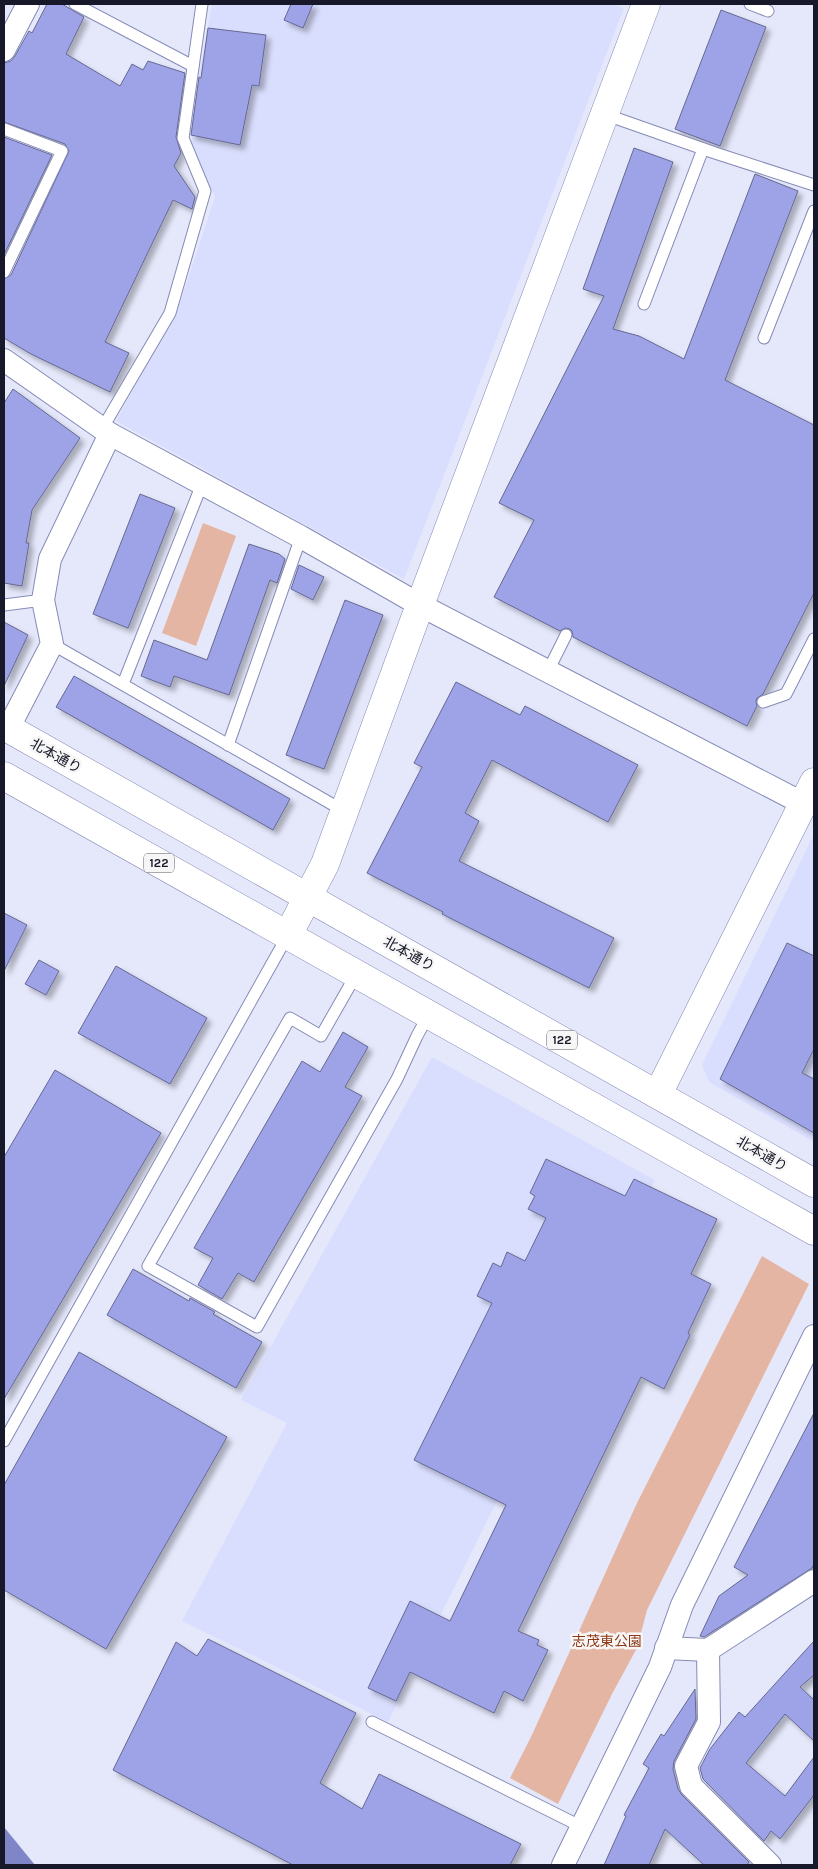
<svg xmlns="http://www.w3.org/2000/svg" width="818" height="1869" font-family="Karla,'Noto Sans JP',sans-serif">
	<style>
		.built { fill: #dadefe }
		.green { fill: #e5b5a4 }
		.water { fill: #8085c8 }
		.building { fill: #9ea3e8; stroke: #646891; filter: url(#shadow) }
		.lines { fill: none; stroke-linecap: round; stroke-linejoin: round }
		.lane-casing { stroke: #868bb6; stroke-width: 13 }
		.street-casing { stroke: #868bb6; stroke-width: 24 }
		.secondary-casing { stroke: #868bb6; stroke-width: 29 }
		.highway-casing { stroke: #868bb6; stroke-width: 29 }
		.lane { stroke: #fff; stroke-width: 11 }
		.street { stroke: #fff; stroke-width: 22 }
		.secondary { stroke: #fff; stroke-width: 28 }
		.highway { stroke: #fff; stroke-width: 28 }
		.labels { text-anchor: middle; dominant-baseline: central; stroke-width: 5; stroke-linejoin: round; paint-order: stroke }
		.shield { fill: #f6f6f6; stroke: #5a5b66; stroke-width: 1 }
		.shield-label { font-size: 12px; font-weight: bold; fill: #171829 }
		.street-label { font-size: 14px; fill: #171829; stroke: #f6f6f6 }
		.park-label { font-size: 14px; fill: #8f3613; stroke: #f6f6f6 }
	</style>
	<defs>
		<filter id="shadow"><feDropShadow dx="4.5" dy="4.5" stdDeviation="2.5" flood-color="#0004"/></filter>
	</defs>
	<rect width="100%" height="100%" fill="#e5e8fb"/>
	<g class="built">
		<polygon points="212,4 613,4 624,8 404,579 116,421 181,300 215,197 192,148 192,114"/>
		<polygon points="814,834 814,1142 709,1082 702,1065"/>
		<polygon points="432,1057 655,1180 388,1722 182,1621 287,1423 241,1400"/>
	</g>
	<g class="green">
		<polygon points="203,523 236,536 196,646 162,633"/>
		<polygon points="762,1256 809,1284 647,1610 637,1648 612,1694 558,1804 510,1778 531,1737 637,1503"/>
	</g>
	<polygon class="water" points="4,1827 35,1865 4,1865"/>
	<g class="building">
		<polygon points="47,4 62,4 84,17 66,54 120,86 132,64 143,70 148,61 185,73 176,137 181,153 174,166 195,197 192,209 173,200 105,342 129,353 110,392 31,354 4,338 4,279 11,275 69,151 65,144 4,122 4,63 11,61 15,56 29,31 32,33"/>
		<polygon points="291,4 313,4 303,28 284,20"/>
		<polygon points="721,10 766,27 720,146 675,129"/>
		<polygon points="208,28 266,35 259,86 252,85 240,145 191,135 199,77 201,78"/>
		<polygon points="4,137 52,155 4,255"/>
		<polygon points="634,148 673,162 613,329 639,336 684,359 755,174 798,191 725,380 814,425 814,593 763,694 757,698 756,701 757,706 747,726 573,637 572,631 570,629 565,628 560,631 494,597 534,520 499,503 604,296 583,289"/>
		<polygon points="13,389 80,438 32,510 26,543 29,543 22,586 4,583 4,403"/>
		<polygon points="140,494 175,508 128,628 93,614"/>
		<polygon points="249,544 279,554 285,559 277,583 270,580 229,695 174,676 170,687 141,676 154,640 207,660"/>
		<polygon points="299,565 324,577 313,600 291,589"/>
		<polygon points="345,600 383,615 324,769 286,755"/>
		<polygon points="4,622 28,635 4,686"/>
		<polygon points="74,676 290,799 273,830 56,707"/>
		<polygon points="456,682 520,715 525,706 638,765 608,822 492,760 465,813 479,821 459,861 614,938 589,988 442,914 443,912 367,873 422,767 414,763"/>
		<polygon points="4,913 27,925 4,971"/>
		<polygon points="787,943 814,956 814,1049 802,1073 814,1079 814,1133 720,1079"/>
		<polygon points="39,960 59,971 46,995 25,984"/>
		<polygon points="116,966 207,1018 170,1084 78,1033"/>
		<polygon points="343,1032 368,1047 345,1087 362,1096 254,1282 238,1273 222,1299 198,1285 213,1258 194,1248 302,1061 320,1072"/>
		<polygon points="55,1070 161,1133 4,1399 4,1157"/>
		<polygon points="546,1159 625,1196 634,1179 717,1219 691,1274 711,1284 688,1333 690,1335 664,1389 641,1377 518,1631 539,1640 537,1645 548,1650 523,1701 504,1691 494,1713 410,1672 396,1701 368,1688 410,1601 450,1621 506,1505 414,1460 492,1303 477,1296 493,1263 501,1267 507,1252 525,1261 546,1218 528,1209 535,1196 530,1193"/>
		<polygon points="133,1269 189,1301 190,1298 215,1312 213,1314 262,1342 236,1388 107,1315"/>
		<polygon points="79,1352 227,1437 106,1649 4,1590 4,1485"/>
		<polygon points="814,1413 814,1564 812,1568 704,1637 700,1636 719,1596 748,1575 734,1567"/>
		<polygon points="208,1639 356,1713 320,1783 362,1809 379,1774 521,1844 510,1865 293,1865 113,1770 176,1642 197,1656"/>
		<polygon points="814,1641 814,1675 800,1687 814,1700 814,1741 785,1714 746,1763 785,1796 814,1757 814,1795 780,1839 771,1831 764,1841 703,1779 700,1768 710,1749 739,1712 745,1717"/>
		<polygon points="695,1689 696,1719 674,1761 673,1769 678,1789 682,1795 749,1862 747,1865 704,1865 665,1829 649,1865 604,1865 626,1816 624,1815 649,1768 643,1764 661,1734 664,1736"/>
	</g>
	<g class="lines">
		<g class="lane-casing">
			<g id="lane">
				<polyline points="75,4 193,66"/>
				<polyline points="750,4 768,11"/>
				<polyline points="604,114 715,153 814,185"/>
				<polyline points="4,129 62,151 4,272"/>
				<polyline points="644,304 703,149"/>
				<polyline points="764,338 814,211"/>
				<polyline points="102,429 170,313 205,191 183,138 202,4"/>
				<polyline points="4,605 43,600"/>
				<polyline points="52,644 344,811"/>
				<polyline points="548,671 566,635"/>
				<polyline points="123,684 202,484"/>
				<polyline points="763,702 786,694 814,639"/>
				<polyline points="228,745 301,537"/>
				<polyline points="357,973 321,1036 290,1018 148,1266 257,1327 397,1079 417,1036 429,1014"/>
				<polyline points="4,1441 288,935"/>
				<polyline points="372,1722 582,1827"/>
			</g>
		</g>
		<g class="street-casing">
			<g id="street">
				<polyline points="4,50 28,4"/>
				<polyline points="4,360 110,434 301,537 420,605 804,804"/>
				<polyline points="8,729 52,644 43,600 50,559 110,434"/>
				<polyline points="666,1648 708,1650 814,1581"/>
				<polyline points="708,1650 709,1722 686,1766 691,1786 770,1865"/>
				<polyline points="563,1865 660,1667 682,1605 814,1336"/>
			</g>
		</g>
		<g class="secondary-casing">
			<g id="secondary">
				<polyline points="288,935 325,864 420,605 646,4"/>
				<polyline points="658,1094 814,782"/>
			</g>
		</g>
		<g class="highway-casing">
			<g id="highway">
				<polyline points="4,726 814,1183"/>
				<polyline points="4,776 814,1231"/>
			</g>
		</g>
		<use href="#lane" class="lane"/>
		<use href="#street" class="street"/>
		<use href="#secondary" class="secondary"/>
		<use href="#highway" class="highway"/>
	</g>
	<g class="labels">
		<g class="shield">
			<rect x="144" y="853.5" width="30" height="19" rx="4"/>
			<rect x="547" y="1030.5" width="30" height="19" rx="4"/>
		</g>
		<g class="shield-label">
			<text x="159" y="863">122</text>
			<text x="562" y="1040">122</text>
		</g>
		<g class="street-label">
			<text transform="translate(56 756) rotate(29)">北本通り</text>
			<text transform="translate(409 954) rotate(29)">北本通り</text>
			<text transform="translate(762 1154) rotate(30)">北本通り</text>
		</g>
		<g class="park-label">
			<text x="607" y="1641">志茂東公園</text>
		</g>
	</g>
	<rect width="818" height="1869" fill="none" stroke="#171829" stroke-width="10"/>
</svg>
